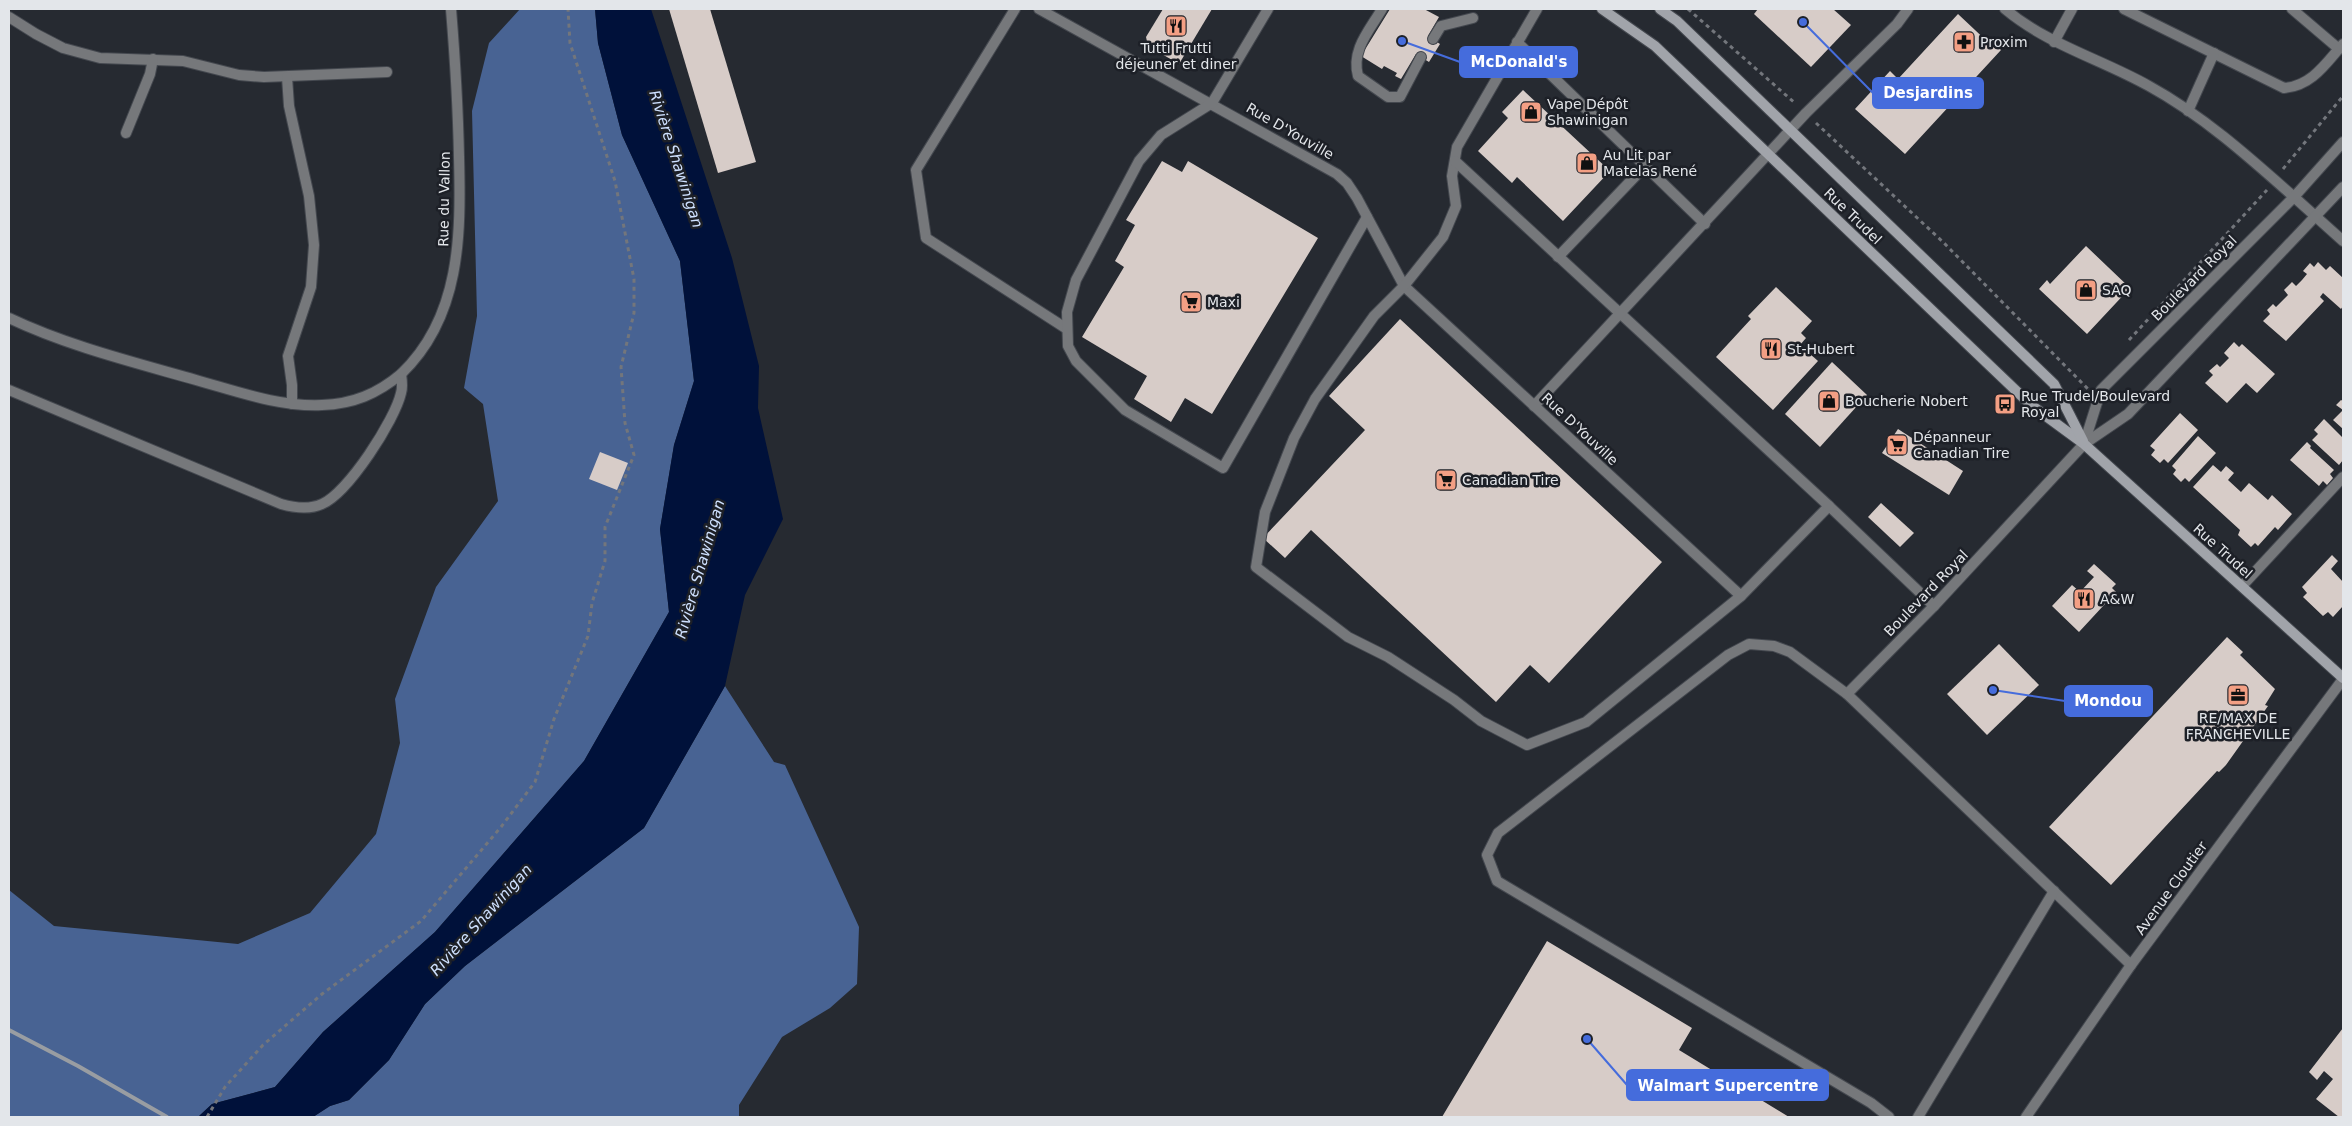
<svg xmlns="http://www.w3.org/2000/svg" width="2352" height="1126" font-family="'DejaVu Sans',sans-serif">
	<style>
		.forest { fill: #486393 }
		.water { fill: #00113a }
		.building { fill: #d7ccc8 }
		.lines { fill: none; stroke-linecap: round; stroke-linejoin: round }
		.service-casing { stroke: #44484f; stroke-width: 12 }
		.minor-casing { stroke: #44484f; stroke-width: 12 }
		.tertiary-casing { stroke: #44484f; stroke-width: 12 }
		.secondary-casing { stroke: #44484f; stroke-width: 12 }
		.path { stroke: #73767c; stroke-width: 3; stroke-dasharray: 4 4; stroke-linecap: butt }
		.service { stroke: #76787b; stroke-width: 10 }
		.minor { stroke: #76787b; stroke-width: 10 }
		.tertiary { stroke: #76787b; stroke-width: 10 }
		.secondary { stroke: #a1a4aa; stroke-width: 10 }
		.rail { stroke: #999da2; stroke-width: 4 }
		.labels { text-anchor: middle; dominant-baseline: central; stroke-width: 5; stroke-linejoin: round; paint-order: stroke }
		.poi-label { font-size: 14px; fill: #e3e6ea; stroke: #1d2027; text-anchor: start }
		.street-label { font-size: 14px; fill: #e3e6ea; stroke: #1d2027 }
		.water-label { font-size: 15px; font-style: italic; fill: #cfe1ff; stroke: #1d2027 }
		.leader { fill: none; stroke: #456cdc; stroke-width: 2 }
		.callout-dot { fill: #456cdc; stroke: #1d2027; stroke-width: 2 }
		.callout { fill: #456cdc; stroke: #456cdc; stroke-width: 2 }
		.callout-label { font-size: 15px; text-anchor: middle; font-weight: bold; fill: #fff }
	</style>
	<rect width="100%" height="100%" fill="#262a31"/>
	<g class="forest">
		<polygon points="520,9 595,9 598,43 622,135 680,261 694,381 674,445 660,529 669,612 584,761 435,932 323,1032 275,1087 212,1104 198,1117 9,1117 9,890 54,926 238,944 310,913 376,834 400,743 395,699 436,587 498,501 483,404 464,388 477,316 472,111 489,43"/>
		<polygon points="725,686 774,762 785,765 859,927 857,984 830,1008 782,1037 739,1105 739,1117 313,1117 330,1106 349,1100 389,1060 425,1004 465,966 644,828"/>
	</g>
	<polygon class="water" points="595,9 651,9 732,258 759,366 758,408 783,519 745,595 725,686 644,828 465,966 425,1004 389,1060 349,1100 330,1106 313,1117 198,1117 212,1104 275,1087 323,1032 435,932 584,761 669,612 660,529 674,445 694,381 680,261 622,135 598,43"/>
	<g class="building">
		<polygon points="669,9 710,9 756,162 718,173"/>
		<polygon points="1163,9 1212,9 1179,64 1148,46 1146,37"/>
		<polygon points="1390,9 1424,9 1439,17 1428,36 1440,44 1429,62 1416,54 1401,79 1395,76 1397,73 1384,66 1382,69 1361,56"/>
		<polygon points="1758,9 1833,9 1851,25 1811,67 1754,14"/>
		<polygon points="1958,14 1992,46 1994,43 2001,50 1905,154 1855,109 1890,71 1898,79"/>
		<polygon points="1523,90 1610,171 1563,221 1517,177 1512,183 1478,151 1508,118 1502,112"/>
		<polygon points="1162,161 1182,172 1188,161 1318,238 1212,414 1185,398 1171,422 1134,399 1147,376 1082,337 1124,267 1115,261 1135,225 1126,220"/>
		<polygon points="2086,246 2130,288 2087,334 2039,289 2047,280 2050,284"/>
		<polygon points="2318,262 2326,270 2330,266 2343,278 2343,306 2341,309 2323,293 2320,297 2324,301 2286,341 2263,321 2270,314 2267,310 2273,304 2276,307 2288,295 2284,290 2292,282 2296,286 2302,280 2307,274 2303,271 2310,263 2314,267"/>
		<polygon points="1776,287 1812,321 1801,333 1806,338 1800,345 1818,361 1773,410 1716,357 1751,319 1748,316"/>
		<polygon points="1400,319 1662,562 1549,683 1530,665 1496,702 1311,530 1285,558 1263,538 1365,430 1329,396"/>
		<polygon points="2234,342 2239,347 2242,344 2275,374 2257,393 2246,383 2227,403 2205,383 2213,375 2209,371 2217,364 2220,367 2229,358 2224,353"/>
		<polygon points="1832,362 1867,395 1820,447 1785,414"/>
		<polygon points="2341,400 2343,401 2343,429 2333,420 2343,410 2336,405"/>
		<polygon points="2180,413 2198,430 2168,463 2164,459 2160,463 2151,455 2155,450 2150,446"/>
		<polygon points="2324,419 2342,437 2343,435 2343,460 2339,465 2312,440 2318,434 2314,430"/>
		<polygon points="1898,429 1963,471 1949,495 1882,453"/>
		<polygon points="2198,436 2216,453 2189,482 2185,478 2181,482 2173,474 2176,470 2172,466"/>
		<polygon points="2307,442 2311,446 2310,448 2334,470 2330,474 2333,478 2327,485 2323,481 2319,486 2290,460"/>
		<polygon points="600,452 628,463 617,490 589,479"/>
		<polygon points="2213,465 2221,472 2226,466 2234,473 2228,480 2241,492 2249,483 2268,500 2272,495 2292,514 2278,530 2275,527 2258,546 2255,543 2251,547 2238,535 2240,530 2193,487"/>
		<polygon points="1881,503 1914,533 1900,547 1868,517"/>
		<polygon points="2332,555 2338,561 2331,569 2343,582 2343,606 2333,617 2328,612 2323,616 2303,597 2307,593 2302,587"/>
		<polygon points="2094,564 2116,584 2112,588 2116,592 2079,632 2052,606 2072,585 2080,592 2094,577 2087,571"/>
		<polygon points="2227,637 2243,652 2240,655 2275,689 2265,705 2268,706 2226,765 2219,772 2217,771 2111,885 2049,827"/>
		<polygon points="1999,644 2039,685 1987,735 1947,694"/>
		<polygon points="1547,941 1692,1028 1679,1050 1789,1117 1442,1117"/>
		<polygon points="2343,1028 2343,1117 2339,1117 2316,1099 2333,1079 2324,1071 2317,1080 2309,1072"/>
	</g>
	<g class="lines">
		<g class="service-casing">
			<g id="service">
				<polyline points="1015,9 916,170 926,238 1067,329"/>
				<polyline points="1039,9 1337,174 1347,183 1357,198 1404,286 1741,596 1829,506 1934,606"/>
				<polyline points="1268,9 1212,103 1161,135 1139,161 1076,280 1067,312 1068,346 1076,361 1125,410 1223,468 1367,217"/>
				<path d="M1382,9C1369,31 1351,50 1358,76L1388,97H1400L1421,57"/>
				<polyline points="1537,9 1457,147 1452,176 1456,206 1443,237 1404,286 1374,316 1315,399 1294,438 1265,512 1256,567 1348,637 1388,657 1454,700 1481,721 1527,745 1586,722 1741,596"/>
				<path d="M2005,9C2048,45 2101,59 2149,86C2202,115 2249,157 2294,197"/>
				<path d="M2124,9L2284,88C2312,86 2326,63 2343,44"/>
				<polyline points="2292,9 2339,49"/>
				<polyline points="9,17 36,34 63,48 100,58 183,61 239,75 264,77 387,72"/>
				<polyline points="1433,39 1441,26 1473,18"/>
				<polyline points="1517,42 1705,224"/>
				<polyline points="2054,42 2072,9"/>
				<polyline points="287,77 289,106 309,196 314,245 311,287 288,356 292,385 292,404"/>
				<polyline points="2188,111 2214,53"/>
				<polyline points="126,133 150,74 153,59"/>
				<polyline points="1455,161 1829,506"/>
				<polyline points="1558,257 1645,166"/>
				<path d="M9,318C68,346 133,362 196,380C236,391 279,407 322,405C353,404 377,394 401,374C402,381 403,387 401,393C395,420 348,493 322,504C309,510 295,508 281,504L9,390"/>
				<polyline points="1534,406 1806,113 1897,24 1908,9"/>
				<polyline points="1889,1117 1871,1103 1497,881 1487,855 1498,833 1728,655 1749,644 1774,646 1790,652 1847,694 2131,965"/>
				<polyline points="1918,1117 2054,891"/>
			</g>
		</g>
		<g class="minor-casing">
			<g id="minor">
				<polyline points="2294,197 2343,241"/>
				<path d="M401,374C461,317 461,235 459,157C458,108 455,58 451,9"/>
				<polyline points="2242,586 2343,477"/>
				<polyline points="2026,1117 2131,965 2343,679"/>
			</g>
		</g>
		<g class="tertiary-casing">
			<g id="tertiary">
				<polyline points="2084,444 2101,390 2294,197 2343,142"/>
				<polyline points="1847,694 1934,606 2084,444 2128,414 2343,187"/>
			</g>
		</g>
		<g class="secondary-casing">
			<g id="secondary">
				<polyline points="1602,9 1655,46 2031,405 2084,444 2343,678"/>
				<polyline points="1660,9 1677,21 2054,384 2083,441"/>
			</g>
		</g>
		<g class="path">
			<polyline points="1688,9 1796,104"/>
			<polyline points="1816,123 1944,243 2088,389"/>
			<polyline points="2283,169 2343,96"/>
			<polyline points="2129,340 2267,190"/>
			<polyline points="207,1117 225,1087 263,1045 322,994 421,921 501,827 535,782 554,719 588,636 592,603 605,561 605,527 634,455 625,423 621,367 634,313 634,279 615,181 570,43 568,9"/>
		</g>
		<use href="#service" class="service"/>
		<use href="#minor" class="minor"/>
		<use href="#tertiary" class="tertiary"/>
		<use href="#secondary" class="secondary"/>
		<polyline class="rail" points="9,1030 78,1066 167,1117"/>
	</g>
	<defs>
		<g id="restaurant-square" transform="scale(1.125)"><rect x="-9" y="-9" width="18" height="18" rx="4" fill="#f39f84" stroke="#1d2027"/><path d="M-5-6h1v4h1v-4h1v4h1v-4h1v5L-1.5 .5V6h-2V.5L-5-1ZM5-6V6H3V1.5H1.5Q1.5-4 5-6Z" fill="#111"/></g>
		<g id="pharmacy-square" transform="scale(1.125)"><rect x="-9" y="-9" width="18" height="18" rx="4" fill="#f39f84" stroke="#1d2027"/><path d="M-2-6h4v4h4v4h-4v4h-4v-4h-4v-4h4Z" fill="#111"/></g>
		<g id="shop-square" transform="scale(1.125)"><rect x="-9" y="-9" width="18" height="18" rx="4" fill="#f39f84" stroke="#1d2027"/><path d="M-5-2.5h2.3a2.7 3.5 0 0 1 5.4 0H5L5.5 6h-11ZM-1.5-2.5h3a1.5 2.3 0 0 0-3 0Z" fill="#111"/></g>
		<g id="supermarket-square" transform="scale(1.125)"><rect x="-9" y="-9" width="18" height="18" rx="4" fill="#f39f84" stroke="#1d2027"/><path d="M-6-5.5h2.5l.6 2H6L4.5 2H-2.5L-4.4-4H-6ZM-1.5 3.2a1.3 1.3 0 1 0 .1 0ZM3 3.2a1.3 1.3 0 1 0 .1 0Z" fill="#111"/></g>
		<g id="bus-square" transform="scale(1.125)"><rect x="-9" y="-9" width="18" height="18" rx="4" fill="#f39f84" stroke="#1d2027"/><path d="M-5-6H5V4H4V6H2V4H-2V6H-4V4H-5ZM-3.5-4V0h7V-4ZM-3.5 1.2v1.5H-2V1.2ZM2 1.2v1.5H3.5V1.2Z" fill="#111"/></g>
		<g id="office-square" transform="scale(1.125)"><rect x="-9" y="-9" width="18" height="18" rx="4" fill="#f39f84" stroke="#1d2027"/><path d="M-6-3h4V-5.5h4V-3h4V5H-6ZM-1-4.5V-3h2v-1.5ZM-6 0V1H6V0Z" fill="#111"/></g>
	</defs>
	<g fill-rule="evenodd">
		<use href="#restaurant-square" x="1176" y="26"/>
		<use href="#pharmacy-square" x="1964" y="42"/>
		<use href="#shop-square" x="1531" y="112"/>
		<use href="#shop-square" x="1587" y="163"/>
		<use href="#shop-square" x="2086" y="290"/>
		<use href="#supermarket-square" x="1191" y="302"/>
		<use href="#restaurant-square" x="1771" y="349"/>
		<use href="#shop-square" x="1829" y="401"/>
		<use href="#bus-square" x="2005" y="404"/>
		<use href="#supermarket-square" x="1897" y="445"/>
		<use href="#supermarket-square" x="1446" y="480"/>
		<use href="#restaurant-square" x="2084" y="599"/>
		<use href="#office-square" x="2238" y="695"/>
	</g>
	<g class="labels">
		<g class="poi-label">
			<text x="1980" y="42">Proxim</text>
			<text x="1176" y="48" text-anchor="middle">Tutti Frutti<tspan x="1176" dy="16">déjeuner et diner</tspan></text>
			<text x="1547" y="104">Vape Dépôt<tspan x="1547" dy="16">Shawinigan</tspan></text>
			<text x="1603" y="155">Au Lit par<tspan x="1603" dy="16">Matelas René</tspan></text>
			<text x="2102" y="290">SAQ</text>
			<text x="1207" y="302">Maxi</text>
			<text x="1787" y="349">St-Hubert</text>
			<text x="2021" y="396">Rue Trudel/Boulevard<tspan x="2021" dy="16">Royal</tspan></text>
			<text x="1845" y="401">Boucherie Nobert</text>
			<text x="1913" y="437">Dépanneur<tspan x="1913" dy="16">Canadian Tire</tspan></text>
			<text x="1462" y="480">Canadian Tire</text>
			<text x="2100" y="599">A&amp;W</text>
			<text x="2238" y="718" text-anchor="middle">RE/MAX DE<tspan x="2238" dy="16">FRANCHEVILLE</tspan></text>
		</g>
		<g class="street-label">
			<text transform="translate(1290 131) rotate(30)">Rue D'Youville</text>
			<text transform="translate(444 199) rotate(-89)">Rue du Vallon</text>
			<text transform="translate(1853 216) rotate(44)">Rue Trudel</text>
			<text transform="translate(2194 278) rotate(-45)">Boulevard Royal</text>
			<text transform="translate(1580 429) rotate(43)">Rue D'Youville</text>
			<text transform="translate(2223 551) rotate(42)">Rue Trudel</text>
			<text transform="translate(1926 593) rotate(-46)">Boulevard Royal</text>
			<text transform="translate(2171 888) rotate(-54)">Avenue Cloutier</text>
		</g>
		<g class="water-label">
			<text transform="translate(676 159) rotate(72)">Rivière Shawinigan</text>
			<text transform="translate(700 569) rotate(-74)">Rivière Shawinigan</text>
			<text transform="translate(481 920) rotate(-48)">Rivière Shawinigan</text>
		</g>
	</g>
	<path class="leader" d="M1402 41L1460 62M1803 22L1873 93M1993 690L2065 701M1587 1039L1627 1085"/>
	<g class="callout-dot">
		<circle cx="1402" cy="41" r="5"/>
		<circle cx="1803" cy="22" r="5"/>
		<circle cx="1993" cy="690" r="5"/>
		<circle cx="1587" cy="1039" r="5"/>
	</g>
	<g class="callout">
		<rect x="1460" y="47" width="117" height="30" rx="5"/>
		<rect x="1873" y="78" width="110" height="30" rx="5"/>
		<rect x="2065" y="686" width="87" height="30" rx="5"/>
		<rect x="1627" y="1070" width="201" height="30" rx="5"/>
	</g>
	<g class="callout-label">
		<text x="1519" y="67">McDonald's</text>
		<text x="1928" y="98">Desjardins</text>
		<text x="2108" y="706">Mondou</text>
		<text x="1728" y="1091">Walmart Supercentre</text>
	</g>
	<rect width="2352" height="1126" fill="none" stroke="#e3e6ea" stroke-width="20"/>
</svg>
